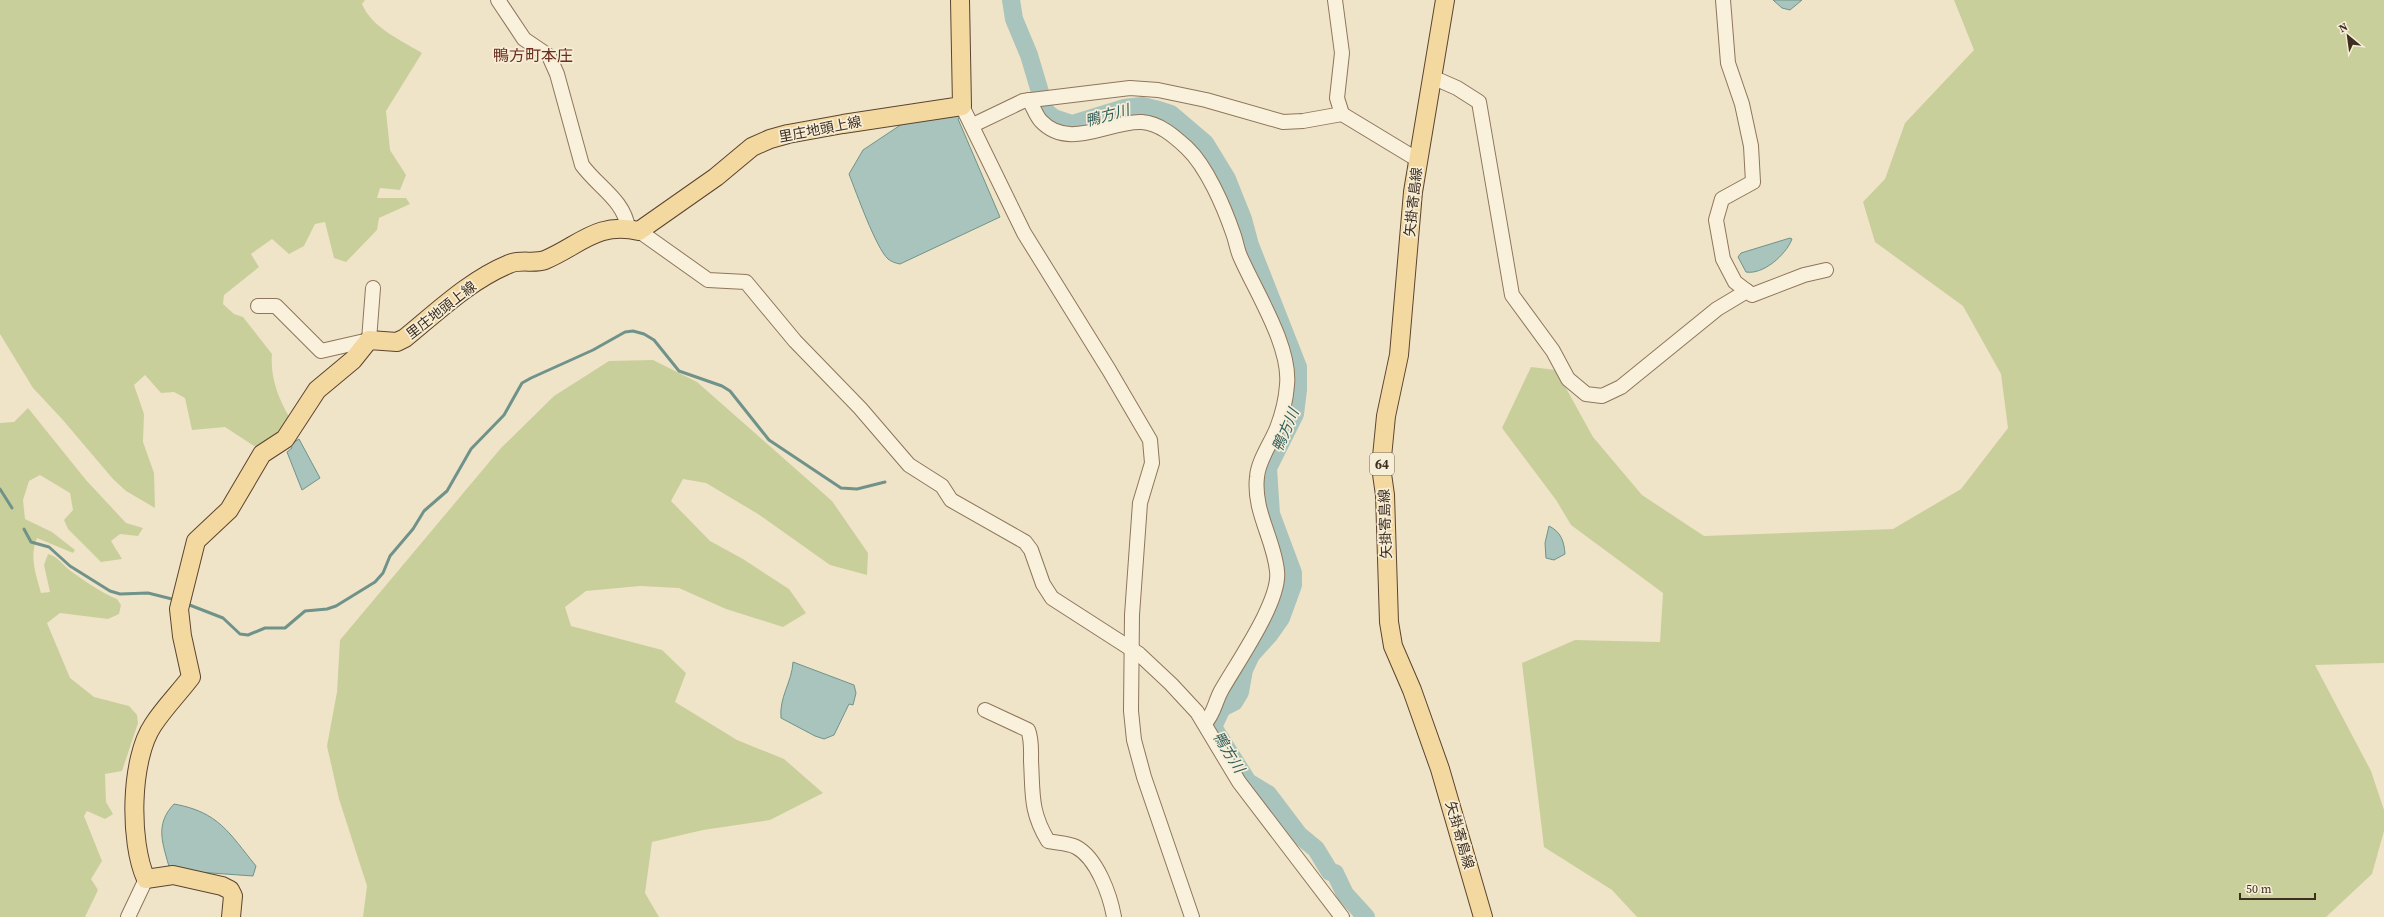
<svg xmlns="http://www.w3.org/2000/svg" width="2384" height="917" font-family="'Source Serif 4','Noto Sans JP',serif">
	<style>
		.green { fill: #c9cf9b }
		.water { fill: #a9c4bc; stroke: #6f938a }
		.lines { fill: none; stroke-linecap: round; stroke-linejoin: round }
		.stream { stroke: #6f938a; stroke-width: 3 }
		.river { stroke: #a9c4bc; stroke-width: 18 }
		.minor-casing { stroke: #8d765c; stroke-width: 16 }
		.major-casing { stroke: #5b4430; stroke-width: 20 }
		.minor { stroke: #faf1dc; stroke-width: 14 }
		.major { stroke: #f3d9a0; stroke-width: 18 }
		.labels { text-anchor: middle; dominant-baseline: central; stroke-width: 3.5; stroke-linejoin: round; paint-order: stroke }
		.shield { fill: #f7eed8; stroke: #756857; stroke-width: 1 }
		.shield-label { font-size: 13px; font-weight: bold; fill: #3d2e20 }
		.street-label { font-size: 14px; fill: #3d2e20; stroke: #f7eed8 }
		.water-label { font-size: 15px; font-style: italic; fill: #2f5d5a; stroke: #f7eed8 }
		.quarter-label { font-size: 16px; fill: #6b2e1e; stroke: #f7eed8 }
	</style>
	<rect width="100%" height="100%" fill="#f0e4c8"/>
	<g class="green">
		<path d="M0,0H365L362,4C372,28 401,40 422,53L386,111L390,150L406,175L400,190L380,188L377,198H406L410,204L379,218L377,230L346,262L334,258L325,222L315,224L304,246L289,254L272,239L251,254L259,267L224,295L223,304L234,314L243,317L272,354C270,376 278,399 290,418L270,442L254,446L225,427L192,430L185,398L174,392L161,393L145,375L134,385L144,414L143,442L154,473L155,508L126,491L113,479L62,419L33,388L0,334Z"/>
		<polygon points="1954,0 2384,0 2384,663 2315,665 2371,771 2384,810 2384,831 2372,874 2326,917 1637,917 1612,890 1544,847 1522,663 1575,640 1660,642 1663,593 1571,525 1556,500 1502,428 1531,367 1556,370 1593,437 1642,495 1704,536 1893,529 1961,489 2008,428 2001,374 1963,306 1875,242 1863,202 1885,179 1905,123 1974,50"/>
		<polygon points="653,360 697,382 832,501 868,553 867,575 830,565 758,514 706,483 683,479 671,501 710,541 743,559 789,589 806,613 783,627 726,609 679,588 640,586 586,591 565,607 571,626 662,650 686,673 675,702 737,740 784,759 823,793 770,820 703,830 652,842 645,893 659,917 363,917 367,886 339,799 327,746 337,692 340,640 501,448 554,396 609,361"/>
		<path d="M28,408L86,480L126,523L143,528L138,536L120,534L111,541L122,559L101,562L68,529L64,520L73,510L70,493L40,475L29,481L23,500L25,519L52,532L75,550L73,553L37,538C29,557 36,574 41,593L50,592L44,565L48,554C56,556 62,563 68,569C83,580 100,592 117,599L121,605L119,614L108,619L60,613L47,623L70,678L94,697L129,706L137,715L138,723L122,771L105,774L106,802L113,814L105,819L87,811L84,816L102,861L91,879L98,890L85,917H0V423L14,422Z"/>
	</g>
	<g class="water">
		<polygon points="1773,0 1802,0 1790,10 1782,8"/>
		<path d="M957,115L960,117L958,119L1000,217L900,264C895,263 892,262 888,259C876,248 856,192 849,174L863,150L902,124Z"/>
		<path d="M1790,238L1792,239C1786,255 1763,275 1746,272L1738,257L1741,253Z"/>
		<polygon points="299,439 320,478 302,490 287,452 292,448 291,444"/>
		<path d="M1549,526C1561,532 1564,541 1565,554L1554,560L1546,558L1545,543Z"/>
		<path d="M793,662L854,685L856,693L853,705L849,704L834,735L824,739L815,736L781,718C779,697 792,682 793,662Z"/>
		<path d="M174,804C219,812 229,833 256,866L253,876L170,870C163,844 154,825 174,804Z"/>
	</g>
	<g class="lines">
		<g class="stream">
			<polyline points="0,489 12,508"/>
			<polyline points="24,529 31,542 49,547 70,566 110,591 120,594 148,593 176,600"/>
			<polyline points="187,604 223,618 240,634 248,635 265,628 285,628 305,611 327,609 336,606 375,582 383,573 390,556 413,529 424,511 447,491 471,449 504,415 522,383 531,378 593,350 625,332 633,331 644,334 654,340 679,371 722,386 730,391 769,440 841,488 857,489 885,482"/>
		</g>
		<polyline class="river" points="1011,0 1014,19 1029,55 1046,112 1054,118 1072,124 1124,108 1142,106 1159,110 1171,114 1205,143 1227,179 1243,219 1250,245 1298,367 1298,390 1295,414 1268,468 1271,514 1293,573 1293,585 1281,618 1269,635 1251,655 1244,670 1240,692 1234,702 1222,708 1213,727 1248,782 1268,794 1299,835 1316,849 1330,872 1335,873 1345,894 1366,917"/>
		<g class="minor-casing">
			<g id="minor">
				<path d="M498,0L524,39L549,56L557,74L582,165C598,187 624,200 628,228"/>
				<polyline points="1335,0 1342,53 1337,98 1342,114"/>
				<polyline points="1723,0 1728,63 1742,104 1751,146 1753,182 1722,199 1716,220 1723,259 1735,282 1752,295 1804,275 1826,270"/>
				<polyline points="1432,77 1457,88 1479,102 1512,295 1553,351 1568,379 1586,394 1602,396 1621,387 1717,309 1747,291"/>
				<path d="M1029,100C1033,106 1036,116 1041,121C1069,151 1110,120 1142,122C1159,123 1174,136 1187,148C1207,167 1224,207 1233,233C1236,241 1237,249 1240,256C1255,291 1291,346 1287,385C1286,399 1282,415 1277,428C1271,443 1258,461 1257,477C1253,511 1274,539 1277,571C1281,601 1236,664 1221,691C1215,702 1214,714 1205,723"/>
				<polyline points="962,106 1024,233 1109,370 1150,440 1152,463 1140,503 1132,615 1131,711 1134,740 1144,777 1192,917"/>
				<polyline points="973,125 1023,101 1130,88 1158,90 1206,100 1283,122 1303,121 1342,114 1418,160"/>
				<polyline points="639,231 708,280 746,282 795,341 860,408 909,465 942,486 951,500 1025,542 1031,550 1043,584 1052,598 1139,654 1171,684 1197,712 1239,782 1342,917"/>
				<polyline points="258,306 276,306 321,351 369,340 373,288"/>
				<path d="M985,710L1028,730C1032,740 1031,751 1031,761C1033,794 1030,811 1048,841C1056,843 1068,843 1076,847C1097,858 1110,895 1114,917"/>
				<polyline points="128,917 146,879"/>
			</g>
		</g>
		<g class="major-casing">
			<g id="major">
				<polyline points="1445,0 1413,192 1399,355 1386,416 1381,467 1385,495 1389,622 1393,646 1412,690 1440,769 1483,917"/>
				<path d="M231,917L233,896L230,890L222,886L173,875L146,879C129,842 130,759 153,725C164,708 179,693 191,677L182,636L179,609L196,541L229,510L262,454L285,439L317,390L353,360L369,340L397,342L405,338C437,312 470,280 509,264C520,259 534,264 545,260C579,246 597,221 639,231L716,177L752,147L770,139L788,134L843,124L962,106L960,0"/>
			</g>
		</g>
		<use href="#minor" class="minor"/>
		<use href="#major" class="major"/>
	</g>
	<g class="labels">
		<rect class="shield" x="1370" y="453" width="24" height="22" rx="3"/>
		<g class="shield-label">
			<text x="1382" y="464">64</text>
		</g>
		<g class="street-label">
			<text transform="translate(820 129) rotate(-11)">里庄地頭上線</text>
			<text transform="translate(1413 202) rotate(-84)">矢掛寄島線</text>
			<text transform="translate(441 310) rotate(-38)">里庄地頭上線</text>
			<text transform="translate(1385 524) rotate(-92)">矢掛寄島線</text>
			<text transform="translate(1460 835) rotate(74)">矢掛寄島線</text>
		</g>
		<g class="water-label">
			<text transform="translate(1107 115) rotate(-15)">鴨方川</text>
			<text transform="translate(1285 430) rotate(-67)">鴨方川</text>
			<text transform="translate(1229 752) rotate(58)">鴨方川</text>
		</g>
		<g class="quarter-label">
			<text x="533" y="55">鴨方町本庄</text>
		</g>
	</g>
	<g transform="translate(2348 36) rotate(331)" stroke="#f7eed8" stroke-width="3" paint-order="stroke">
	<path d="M0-3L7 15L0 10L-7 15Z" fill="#3d2e20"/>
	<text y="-6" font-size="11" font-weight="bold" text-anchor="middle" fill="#3d2e20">N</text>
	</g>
	<path d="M2240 893v6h75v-6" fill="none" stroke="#3d2e20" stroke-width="2"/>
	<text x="2246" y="893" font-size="12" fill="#3d2e20" stroke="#f7eed8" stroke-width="3" paint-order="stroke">50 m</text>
</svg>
